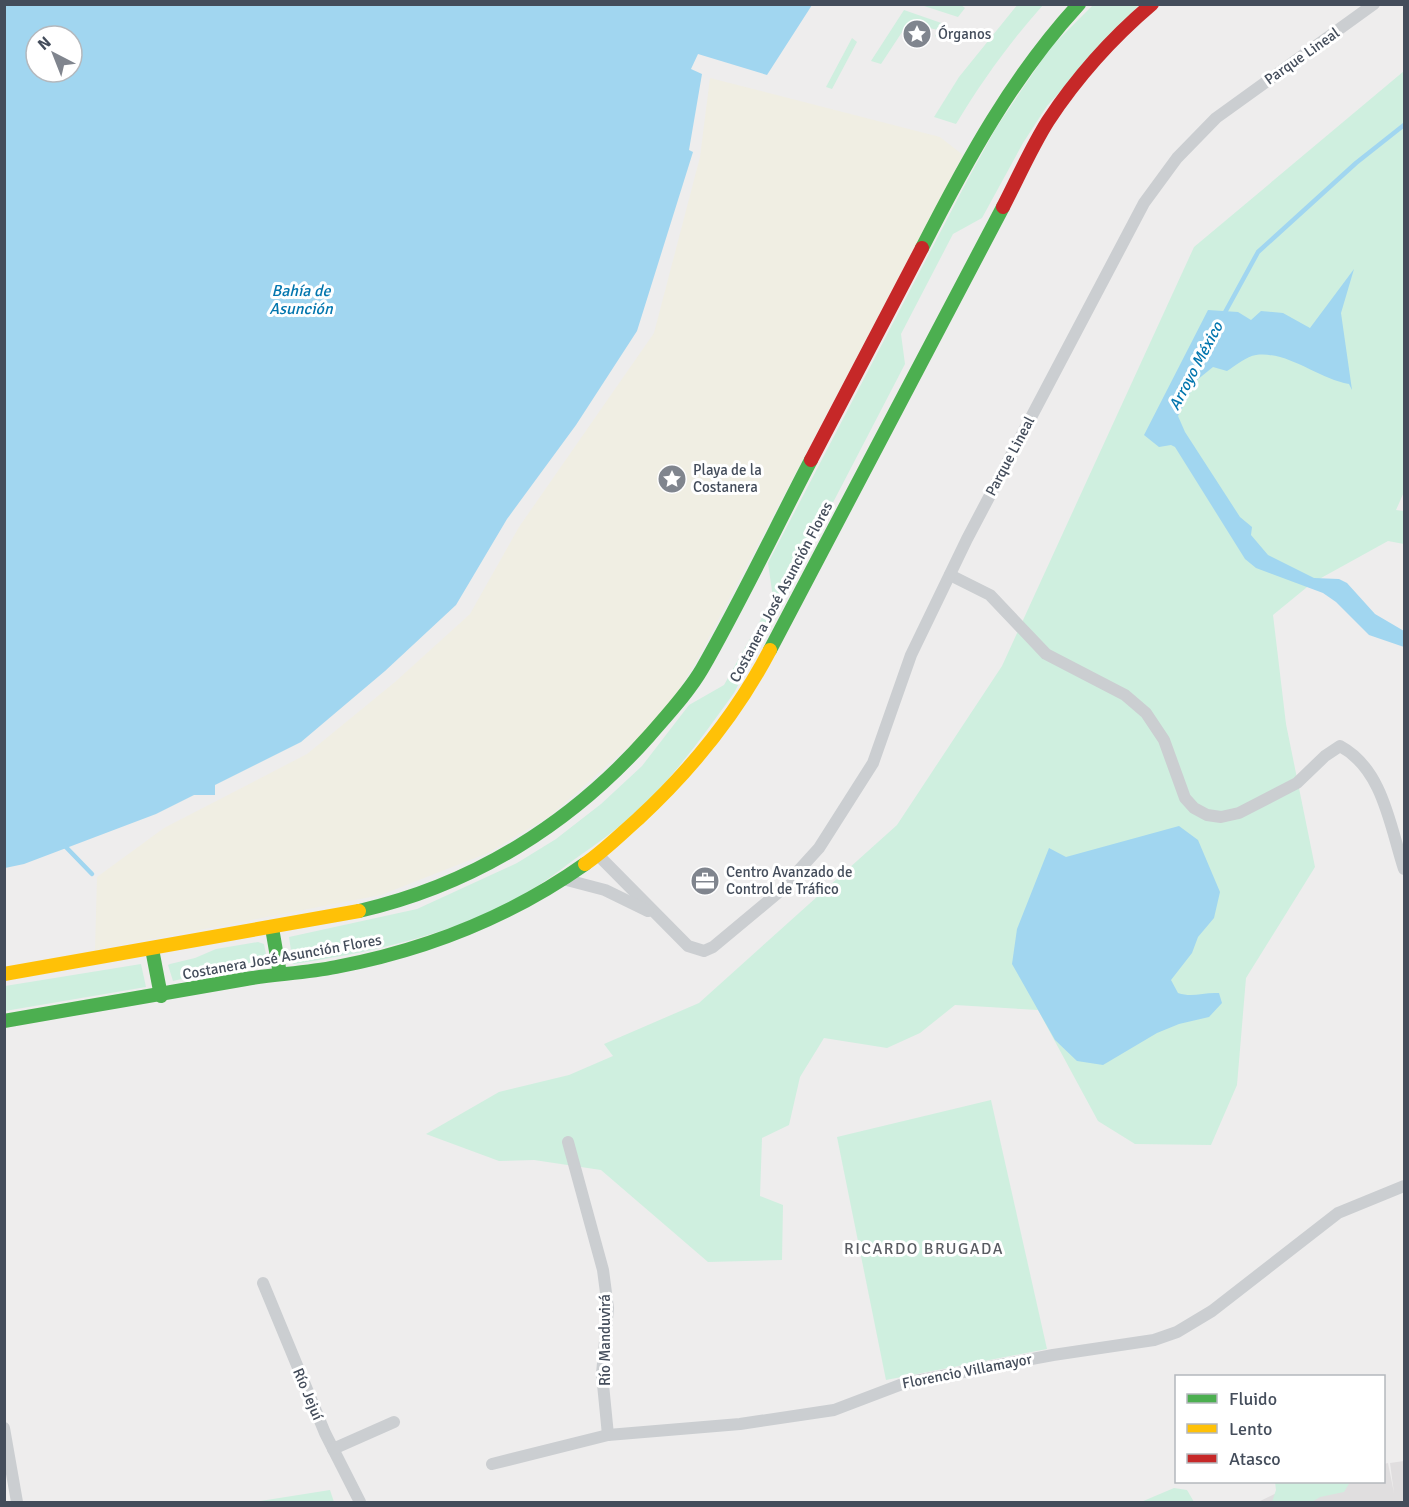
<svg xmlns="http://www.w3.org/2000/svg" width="1409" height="1507" font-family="Signika,sans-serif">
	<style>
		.education { fill: #e0dedf }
		.green { fill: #cfefdf }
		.sand { fill: #f0eee3 }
		.water { fill: #a1d6f0; fill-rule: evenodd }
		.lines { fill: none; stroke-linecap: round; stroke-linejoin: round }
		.stream { stroke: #a1d6f0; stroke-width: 4.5 }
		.street { stroke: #cbced1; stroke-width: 12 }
		.fast { stroke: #4caf50; stroke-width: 14 }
		.slow { stroke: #ffc107; stroke-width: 14 }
		.jam { stroke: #c62828; stroke-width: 14 }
		.labels { text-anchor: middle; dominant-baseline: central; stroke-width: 6; stroke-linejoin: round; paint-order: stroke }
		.poi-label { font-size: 15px; fill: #444d5b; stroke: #fff; text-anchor: start }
		.street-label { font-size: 15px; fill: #444d5b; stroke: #fff }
		.water-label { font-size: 16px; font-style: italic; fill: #0376ae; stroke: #fff }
		.neighbourhood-label { font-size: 16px; letter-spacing: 1.5px; fill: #595c62; stroke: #fff }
	</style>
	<rect width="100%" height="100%" fill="#eeeded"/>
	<polygon class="education" points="1404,1461 1404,1501 1258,1502 1299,1482 1384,1482 1384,1464 1388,1463 1394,1493 1390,1463"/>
	<g class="green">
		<path d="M1018,4L1043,5C1010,42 982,81 956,124L934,117L959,77Z"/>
		<polygon points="921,5 961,5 965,8 958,17"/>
		<path d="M1093,5H1139L1047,106L1023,143L982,218L953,234L901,334L905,364L734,693C711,725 688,757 662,786C638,813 611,834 582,854C566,865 551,878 534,888C462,933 375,952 293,964L289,937L417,909L517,863L556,839L601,804L642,766L689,705L724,685L773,598L768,563L968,179L996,128L1050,48Z"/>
		<polygon points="904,10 947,25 939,38 935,36 938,30 908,23 881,64 871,61"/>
		<polygon points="852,38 857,42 832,89 826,87"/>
		<polygon points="1404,71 1404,492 1396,510 1404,511 1404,544 1388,541 1312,583 1273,615 1286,724 1315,867 1246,978 1237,1085 1211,1145 1135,1144 1098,1121 1038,1010 955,1005 920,1033 887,1048 824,1038 800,1077 789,1125 762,1138 760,1196 783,1205 782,1260 708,1262 601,1170 534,1160 499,1161 426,1134 499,1092 569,1075 613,1056 604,1044 699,1003 897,825 1002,666 1194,247"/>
		<polygon points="258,942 264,944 267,959 173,981 168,965 170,964 195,958 216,949"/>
		<polygon points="141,964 146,987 5,1011 5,986"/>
		<polygon points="991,1100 1047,1349 886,1380 837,1137"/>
		<polygon points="1275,1482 1350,1482 1344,1492 1320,1497 1312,1502 1272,1502 1276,1490"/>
		<polygon points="1174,1488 1187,1490 1194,1502 1141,1502"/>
		<polygon points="330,1490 334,1502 254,1502"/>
	</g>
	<polygon class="sand" points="710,78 940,137 963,155 695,664 662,717 550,816 488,853 381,895 95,950 97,877 164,828 307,754 395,682 470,614 519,527 654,333 700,157"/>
	<g class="water">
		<path d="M5,4L812,5L767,75L698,54L691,69L702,74L689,150L693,152L637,331L576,425L507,519L456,605L385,671L301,742L215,785V795H194L156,814L24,864L5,868ZM36,36H72V72H36Z"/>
		<path d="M1354,269L1341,313L1352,390L1349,384C1318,379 1289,351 1256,355C1247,356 1235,366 1227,371L1213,367L1197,380L1178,416L1185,432L1240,517L1252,527L1251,535L1268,555L1314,578L1339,579L1347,583L1375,614L1404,631V647L1369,635L1336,602L1323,593L1256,568L1245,559L1175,447L1171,445L1159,447L1144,435L1208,310L1238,312L1251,320L1261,311L1283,313L1310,328Z"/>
		<path d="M1179,826L1198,840L1220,892L1214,918L1198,937L1192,953L1171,980L1178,993C1193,998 1203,992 1219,993L1222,1003L1209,1017L1179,1024L1157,1033L1103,1065L1077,1061L1055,1040L1012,964L1017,929L1049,848L1066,857Z"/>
	</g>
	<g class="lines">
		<g class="stream">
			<polyline points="1223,316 1258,252 1356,163 1404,125"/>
			<polyline points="63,844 92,874"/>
		</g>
		<g class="street">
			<path d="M950,575L990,595L1046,654L1125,695L1146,713L1164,740L1185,798L1194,808L1207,815L1221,817L1239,813L1297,783L1325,756L1340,746C1383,769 1390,826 1404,869"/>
			<polyline points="598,855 688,946 704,951 713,947 779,892 819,848 873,763 911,655 967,539 1144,203 1177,158 1216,118 1374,4"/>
			<polyline points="563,879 605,890 648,911"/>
			<polyline points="568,1142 603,1270 608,1308 602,1374 608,1435"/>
			<polyline points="263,1283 325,1433 360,1502"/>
			<polyline points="4,1428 17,1502"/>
			<polyline points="333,1449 394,1422"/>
			<polyline points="492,1464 608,1435 740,1424 834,1410 905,1383 1053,1355 1154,1340 1177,1332 1212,1311 1338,1213 1404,1186"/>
		</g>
		<g class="fast">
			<path d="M922,248C967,160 1012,77 1079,4"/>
			<polyline points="770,650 1003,207"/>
			<path d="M359,911C473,885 571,824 649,736C667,715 688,693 702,669C741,601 775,529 811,460"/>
			<polyline points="272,928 280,974"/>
			<polyline points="152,949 161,996"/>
			<path d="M4,1021C85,1007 165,993 246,979C276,974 306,973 336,967C426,950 510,917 585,864"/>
		</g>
		<g class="slow">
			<path d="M585,864C604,851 621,834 638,819C692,769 736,715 770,650"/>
			<polyline points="4,974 359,911"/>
		</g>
		<g class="jam">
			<path d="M1003,207C1018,178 1031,148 1048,121C1077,77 1112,38 1152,4"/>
			<polyline points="811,460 922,248"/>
		</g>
	</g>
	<defs>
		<g id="sight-disc" transform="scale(1.5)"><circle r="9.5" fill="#80858e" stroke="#fff"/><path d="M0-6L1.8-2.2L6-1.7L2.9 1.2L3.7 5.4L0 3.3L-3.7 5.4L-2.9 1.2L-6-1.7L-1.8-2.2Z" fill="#fff"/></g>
		<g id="office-disc" transform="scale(1.5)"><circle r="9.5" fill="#80858e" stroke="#fff"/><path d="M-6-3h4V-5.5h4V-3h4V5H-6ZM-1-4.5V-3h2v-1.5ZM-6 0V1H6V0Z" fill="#fff"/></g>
	</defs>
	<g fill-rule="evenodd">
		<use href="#sight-disc" x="917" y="34"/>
		<use href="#sight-disc" x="672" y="479"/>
		<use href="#office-disc" x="705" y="881"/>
	</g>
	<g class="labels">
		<g class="poi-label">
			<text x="938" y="34">Órganos</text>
			<text x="693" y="470">Playa de la<tspan x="693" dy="17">Costanera</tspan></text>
			<text x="726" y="872">Centro Avanzado de<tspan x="726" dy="17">Control de Tráfico</tspan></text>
		</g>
		<g class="street-label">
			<text transform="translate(1302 56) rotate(-35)">Parque Lineal</text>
			<text transform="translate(1010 456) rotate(-62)">Parque Lineal</text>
			<text transform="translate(781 592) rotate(-62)">Costanera José Asunción Flores</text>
			<text transform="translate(282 957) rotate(-10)">Costanera José Asunción Flores</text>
			<text transform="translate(605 1340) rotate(-90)">Río Manduvirá</text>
			<text transform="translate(967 1371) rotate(-11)">Florencio Villamayor</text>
			<text transform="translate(308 1394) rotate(67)">Río Jejuí</text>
		</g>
		<g class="water-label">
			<text x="301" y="291">Bahía de<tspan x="301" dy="18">Asunción</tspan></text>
			<text transform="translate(1196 366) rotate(-62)">Arroyo México</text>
		</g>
		<g class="neighbourhood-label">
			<text x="924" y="1249">RICARDO BRUGADA</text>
		</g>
	</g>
	<rect width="1409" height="1507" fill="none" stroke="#444d5b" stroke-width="12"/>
	<rect x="1175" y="1375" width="210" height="108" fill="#ffffff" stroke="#b4b8bd" stroke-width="1.5"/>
	<rect x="1187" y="1394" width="30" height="9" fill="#4caf50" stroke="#b4b8bd" stroke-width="1.5"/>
	<text x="1229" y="1405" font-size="18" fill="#444d5b">Fluido</text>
	<rect x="1187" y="1424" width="30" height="9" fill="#ffc107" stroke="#b4b8bd" stroke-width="1.5"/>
	<text x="1229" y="1435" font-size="18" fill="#444d5b">Lento</text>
	<rect x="1187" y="1454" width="30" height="9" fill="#c62828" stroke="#b4b8bd" stroke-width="1.5"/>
	<text x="1229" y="1465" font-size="18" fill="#444d5b">Atasco</text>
	<g transform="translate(54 54) rotate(318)"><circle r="28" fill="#ffffff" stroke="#b4b8bd" stroke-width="1.5"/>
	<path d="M0-4.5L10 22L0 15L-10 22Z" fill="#80858e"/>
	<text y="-9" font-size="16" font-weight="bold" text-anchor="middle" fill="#444d5b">N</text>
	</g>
</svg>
